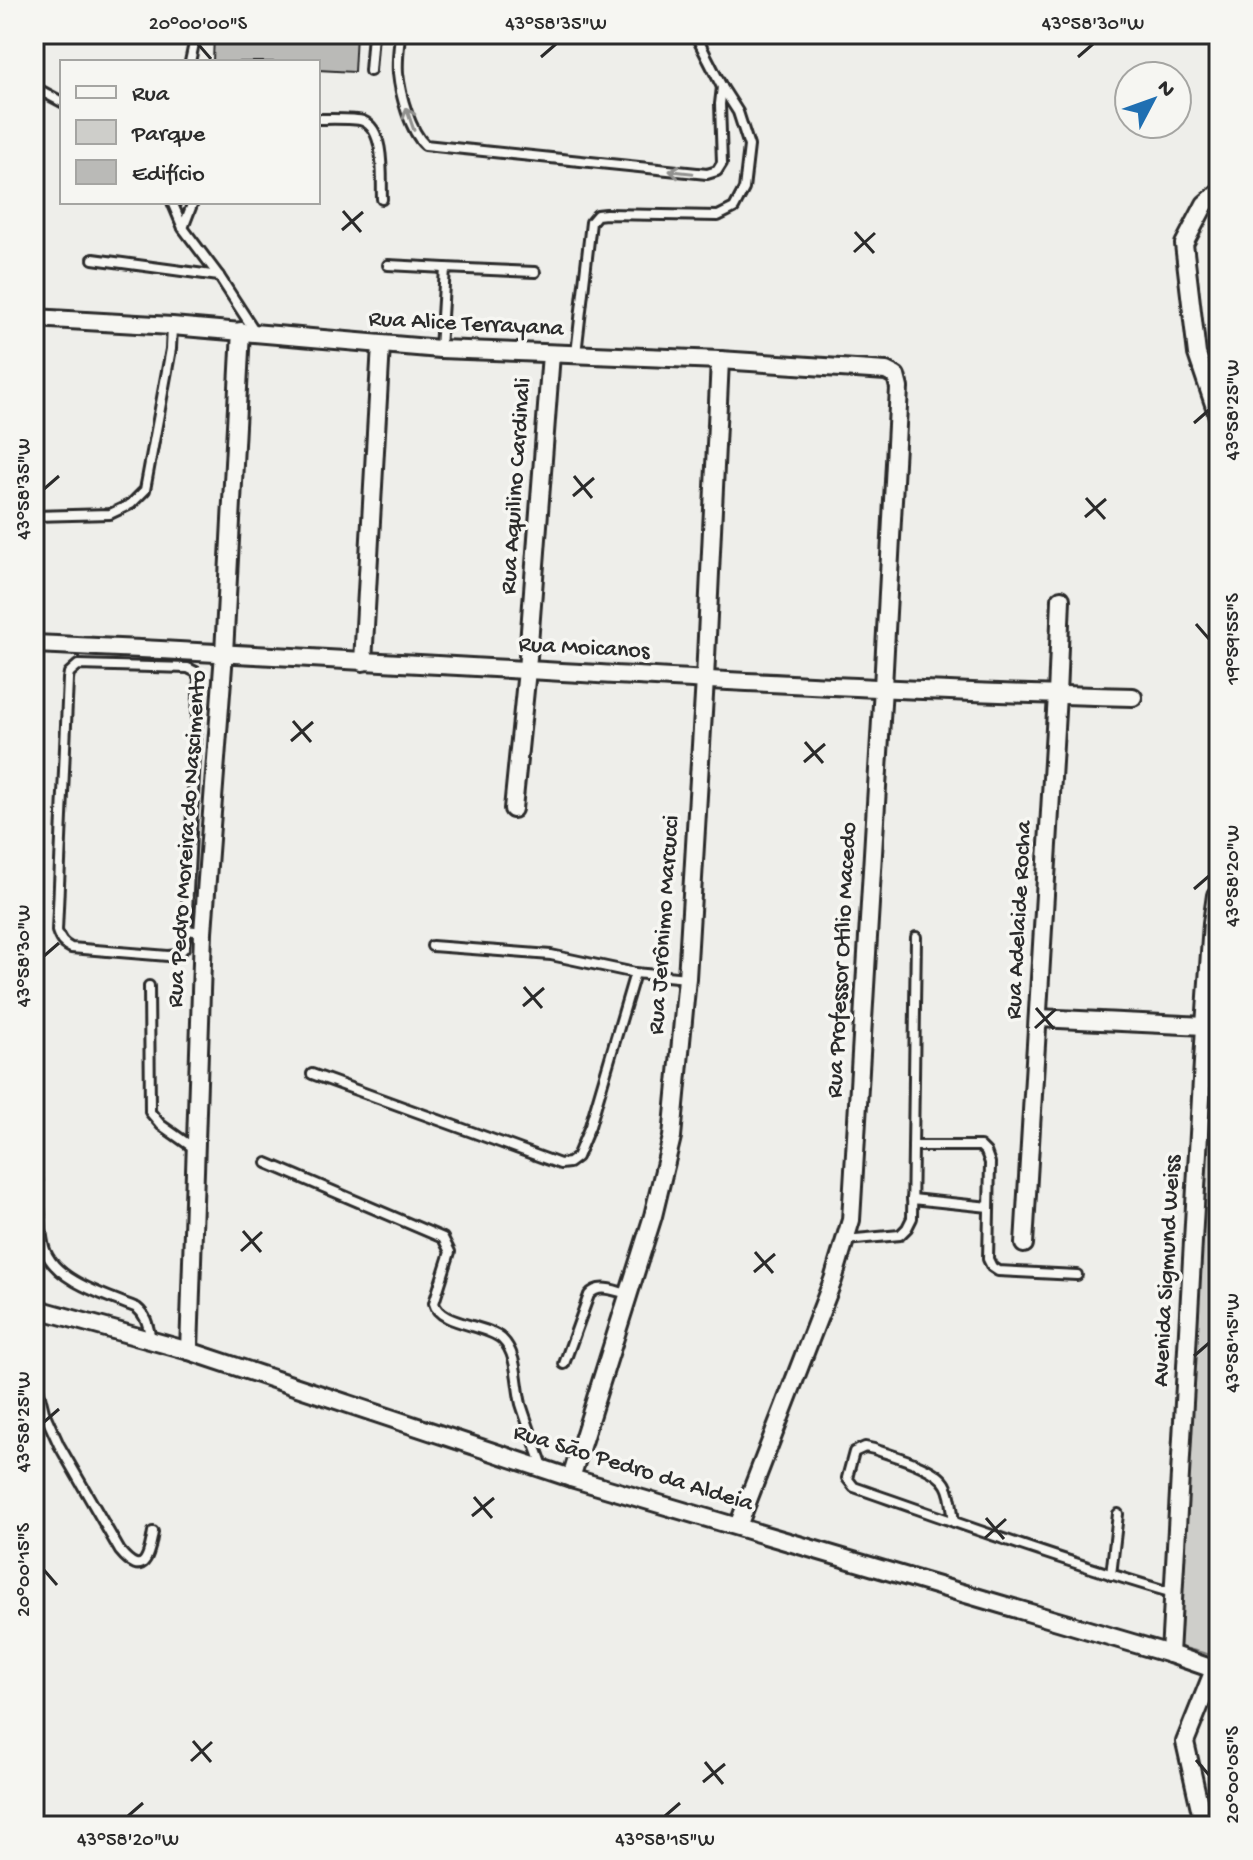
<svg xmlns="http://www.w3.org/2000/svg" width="1253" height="1860" font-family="'Gochi Hand',sans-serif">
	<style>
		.green { fill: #cececa; stroke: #7c7c7a; stroke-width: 2 }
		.building { fill: #babab7; stroke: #2b2b2b; stroke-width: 2 }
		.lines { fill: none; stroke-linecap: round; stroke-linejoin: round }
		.service-casing { stroke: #2b2b2b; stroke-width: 14 }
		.minor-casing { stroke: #2b2b2b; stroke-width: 22 }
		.service { stroke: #f6f6f2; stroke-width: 8 }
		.minor { stroke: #f6f6f2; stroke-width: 16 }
		.oneway { stroke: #90908e }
		.ticks { fill: none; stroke: #2b2b2b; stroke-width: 3 }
		.labels { text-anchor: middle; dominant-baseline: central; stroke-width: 7; stroke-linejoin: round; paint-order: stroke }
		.street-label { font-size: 24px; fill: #2b2b2b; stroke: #f6f6f2 }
		.neatline { fill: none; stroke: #2b2b2b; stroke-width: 3 }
		.ticks-label { font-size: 20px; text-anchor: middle; fill: #2b2b2b }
	</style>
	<rect width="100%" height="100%" fill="#eeeeea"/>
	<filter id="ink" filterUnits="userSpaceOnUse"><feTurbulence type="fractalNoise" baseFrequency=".0125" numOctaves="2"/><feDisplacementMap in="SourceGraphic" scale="16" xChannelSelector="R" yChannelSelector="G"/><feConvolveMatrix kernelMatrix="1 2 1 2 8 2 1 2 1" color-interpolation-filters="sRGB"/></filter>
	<g filter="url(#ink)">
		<polygon class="green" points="1219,977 1219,1657 1173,1645"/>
		<polygon class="building" points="214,34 356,34 354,72 318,70 318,62 213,62"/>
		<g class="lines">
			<g class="service-casing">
				<g id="service">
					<path d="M400,34C399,47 397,60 398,73C400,94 410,131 425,145L707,174L717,171L722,163L720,104L722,87"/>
					<polyline points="190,62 196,34"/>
					<polyline points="370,71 373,34"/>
					<polyline points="34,87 62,102"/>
					<path d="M318,119C328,119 355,118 363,121C386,130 381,179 382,199"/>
					<polyline points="172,202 183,228 219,276 256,333"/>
					<polyline points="183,228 193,202"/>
					<polyline points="93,259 219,276"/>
					<polyline points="388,265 445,268"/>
					<polyline points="440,349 445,268 535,272"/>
					<polyline points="576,354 591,222 597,215 606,214 718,216 734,208 744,189 749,146 738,112 722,87 695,34"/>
					<polyline points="34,516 110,514 131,504 145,490 171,349 172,327"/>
					<path d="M186,930L184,948L177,955L168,956L71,948C63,944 60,940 57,931L68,679L69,673L78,665L188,668L196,672L199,678L186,930L203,932"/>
					<polyline points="432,946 551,955 635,973 687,978"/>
					<polyline points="149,986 150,1112 161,1125 195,1149"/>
					<polyline points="312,1074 560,1164 569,1163 577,1157 590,1126 635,973"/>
					<polyline points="913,1146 980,1146 986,1152 990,1163 988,1259 992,1267 998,1271 1077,1275"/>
					<path d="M267,1163L443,1238L450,1252L434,1303C439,1325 486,1324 502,1339C518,1354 516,1384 521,1404C528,1426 536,1447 544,1469"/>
					<path d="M37,1177C39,1197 39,1228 44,1247C53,1281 108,1296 137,1308C147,1316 148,1327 151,1339"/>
					<polyline points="912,1199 989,1207"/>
					<polyline points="845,1240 900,1235 907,1228 912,1218 916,937"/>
					<path d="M564,1364L589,1295C599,1283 614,1291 628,1294"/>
					<path d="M34,1372L44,1412L59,1445L120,1551C144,1580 149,1556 153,1532"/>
					<path d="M954,1522C952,1510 952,1495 946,1485C937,1467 893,1456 874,1449L865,1447L854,1452L847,1478L854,1487C960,1524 1066,1562 1173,1593"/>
					<polyline points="1111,1575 1118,1514"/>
				</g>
			</g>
			<g class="minor-casing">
				<g id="minor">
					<polyline points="1219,192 1205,204 1184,244 1197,354 1219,419"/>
					<polyline points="34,318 172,326 440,349 720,360 886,371 896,376 899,388 883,687 851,1220 833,1280 738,1526"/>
					<path d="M34,644C400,660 766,688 1133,697"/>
					<polyline points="363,662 381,345"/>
					<polyline points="513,809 527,670 551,354"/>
					<polyline points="1038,1018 1205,1026"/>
					<polyline points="1024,1244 1057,695 1061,599"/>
					<polyline points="34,1308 189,1351 571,1478 1170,1654 1219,1671"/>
					<polyline points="189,1351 203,932 224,653 241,331"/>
					<polyline points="571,1478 653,1216 672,1137 687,978 705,679 720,360"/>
					<polyline points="1170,1654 1205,1026 1212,923 1216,895 1219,892"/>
					<polyline points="1204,1826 1185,1742 1214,1670"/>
				</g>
			</g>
			<use href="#service" class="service"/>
			<use href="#minor" class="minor"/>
		</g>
		<defs><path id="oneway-shaft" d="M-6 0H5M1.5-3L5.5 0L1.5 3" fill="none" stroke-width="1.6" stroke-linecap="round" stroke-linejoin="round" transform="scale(2)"/></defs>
		<g class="oneway">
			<use href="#oneway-shaft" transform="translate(410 119) rotate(-109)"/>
			<use href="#oneway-shaft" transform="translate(681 172) rotate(-174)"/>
		</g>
	</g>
	<path class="ticks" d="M198,44L211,59M541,57L556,44M1078,57L1093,44M343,211L361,232M342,230L363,212M855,232L874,253M854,252L875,233M1194,423L1209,410M574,476L592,498M44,489L59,476M573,496L594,478M1086,498L1105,519M1085,517L1106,499M1196,624L1209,639M293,721L311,742M291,741L313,722M805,742L823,763M804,762L825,744M1194,889L1209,876M44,956L59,943M524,987L542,1008M523,1006L544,988M1036,1008L1054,1029M1035,1028L1056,1009M243,1231L261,1252M241,1251L262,1232M755,1252L773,1273M754,1272L775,1254M1194,1356L1209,1343M44,1422L59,1409M474,1497L492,1518M472,1516L494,1498M986,1518L1004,1539M985,1538L1006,1519M44,1570L57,1585M193,1741L211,1762M1196,1760L1209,1775M191,1761L212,1742M705,1762L723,1784M703,1782L725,1764M128,1816L143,1803M665,1816L680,1803"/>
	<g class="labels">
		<g class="street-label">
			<text transform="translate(466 325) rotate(3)">Rua Alice Terrayana</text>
			<text transform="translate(517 486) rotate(-86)">Rua Aquilino Cardinali</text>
			<text transform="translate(584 649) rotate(3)">Rua Moicanos</text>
			<text transform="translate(188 839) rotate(-86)">Rua Pedro Moreira do Nascimento</text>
			<text transform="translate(1020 920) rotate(-87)">Rua Adelaide Rocha</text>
			<text transform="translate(665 925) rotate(-86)">Rua Jerônimo Marcucci</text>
			<text transform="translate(843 960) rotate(-87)">Rua Professor Otílio Macedo</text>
			<text transform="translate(1168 1271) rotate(-87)">Avenida Sigmund Weiss</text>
			<text transform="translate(633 1469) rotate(17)">Rua São Pedro da Aldeia</text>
		</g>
	</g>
	<rect width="1253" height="1860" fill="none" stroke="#f6f6f2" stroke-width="88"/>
	<rect x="60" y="60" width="260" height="144" fill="#f6f6f2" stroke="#a5a5a2" stroke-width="2"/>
	<rect x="76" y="86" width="40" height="12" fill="#f6f6f2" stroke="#a5a5a2" stroke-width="2"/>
	<text x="132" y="100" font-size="24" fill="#2b2b2b">Rua</text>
	<rect x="76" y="120" width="40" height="24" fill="#cececa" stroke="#a5a5a2" stroke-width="2"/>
	<text x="132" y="140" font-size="24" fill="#2b2b2b">Parque</text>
	<rect x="76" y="160" width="40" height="24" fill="#babab7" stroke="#a5a5a2" stroke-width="2"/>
	<text x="132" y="180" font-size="24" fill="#2b2b2b">Edifício</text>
	<g transform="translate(1153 100) rotate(49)"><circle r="38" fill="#f6f6f2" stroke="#a5a5a2" stroke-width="2"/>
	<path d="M0-6L14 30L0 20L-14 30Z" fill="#1f6fb2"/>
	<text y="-12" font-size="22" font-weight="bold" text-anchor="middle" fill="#2b2b2b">N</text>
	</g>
	<rect x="44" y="44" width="1165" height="1772" class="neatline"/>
	<g class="ticks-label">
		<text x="198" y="29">20°00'00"S</text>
		<text x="556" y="29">43°58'35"W</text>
		<text x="1093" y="29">43°58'30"W</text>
		<text transform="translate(1231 410) rotate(-90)" y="7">43°58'25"W</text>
		<text transform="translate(22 489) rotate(-90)" y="7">43°58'35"W</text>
		<text transform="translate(1231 639) rotate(-90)" y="7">19°59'55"S</text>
		<text transform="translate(1231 876) rotate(-90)" y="7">43°58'20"W</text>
		<text transform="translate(22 956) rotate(-90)" y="7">43°58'30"W</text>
		<text transform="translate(1231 1343) rotate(-90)" y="7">43°58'15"W</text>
		<text transform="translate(22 1422) rotate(-90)" y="7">43°58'25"W</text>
		<text transform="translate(22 1570) rotate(-90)" y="7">20°00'15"S</text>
		<text transform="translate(1231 1775) rotate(-90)" y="7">20°00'05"S</text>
		<text x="128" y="1845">43°58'20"W</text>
		<text x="665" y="1845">43°58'15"W</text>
	</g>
</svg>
